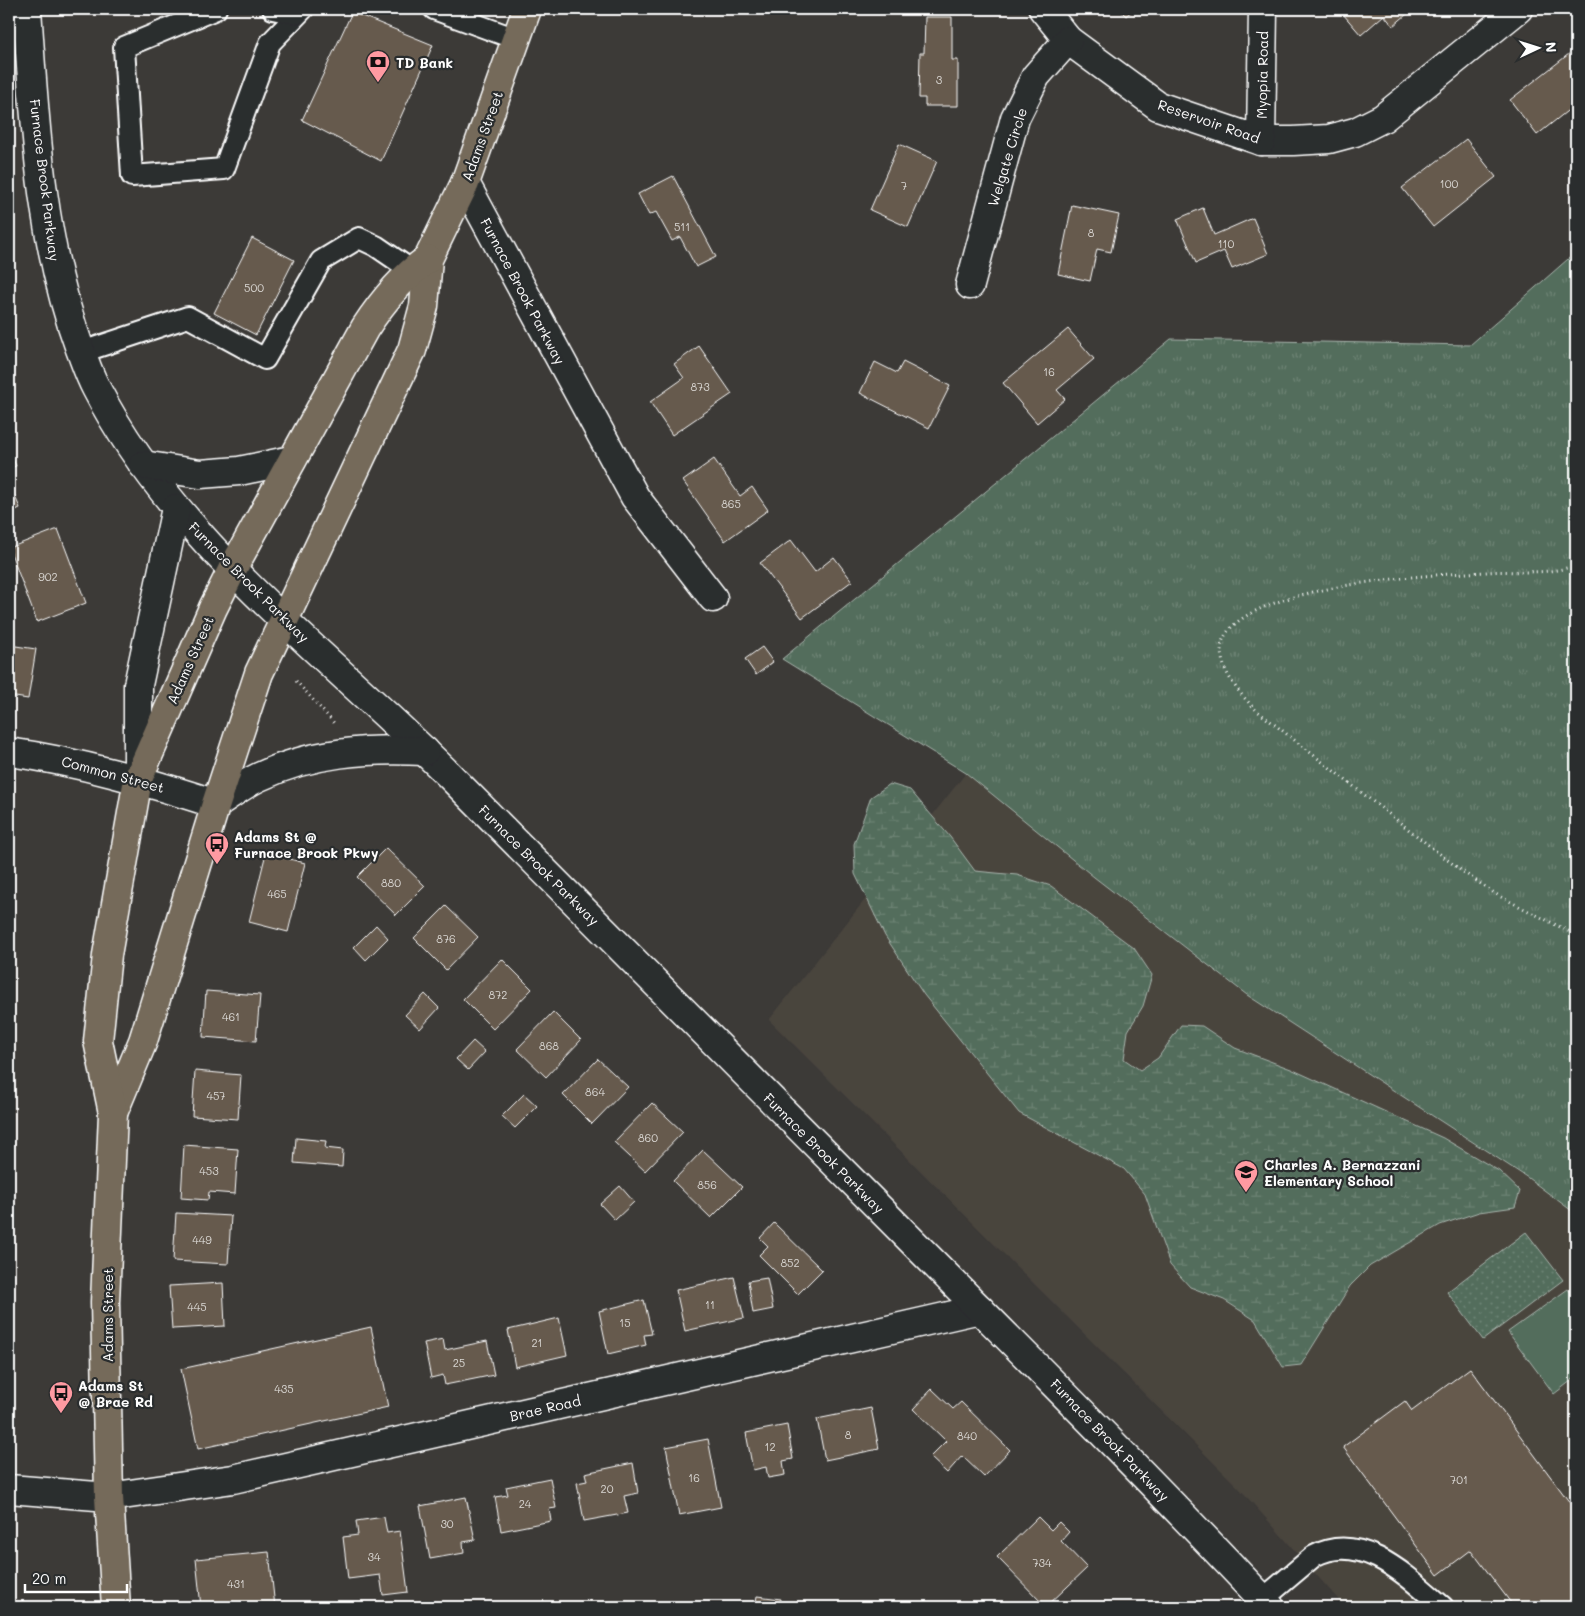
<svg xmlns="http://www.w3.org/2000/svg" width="1585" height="1616" font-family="Mali,sans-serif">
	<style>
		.built { fill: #49443e }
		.grass { fill: url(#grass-tufts); stroke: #a9b6ae }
		.wetland { fill: url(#wetland-marsh); stroke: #a9b6ae }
		.park { fill: url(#park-dots); stroke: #a9b6ae }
		.garden { fill: #536d5c; stroke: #a9b6ae }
		.building { fill: #665a4d; stroke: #fff }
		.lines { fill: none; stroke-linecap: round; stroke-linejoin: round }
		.lane-casing { stroke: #fff; stroke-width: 24 }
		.street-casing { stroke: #fff; stroke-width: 31 }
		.secondary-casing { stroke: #fff; stroke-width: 31 }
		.primary-casing { stroke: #fff; stroke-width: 31 }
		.path { stroke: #fff; stroke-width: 3; stroke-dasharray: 1 4; stroke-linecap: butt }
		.lane { stroke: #2a2d2e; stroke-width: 20 }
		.street { stroke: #2a2d2e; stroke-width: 28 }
		.secondary { stroke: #2a2d2e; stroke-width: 28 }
		.primary { stroke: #746a5a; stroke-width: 28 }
		.labels { text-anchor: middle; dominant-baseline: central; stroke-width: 4.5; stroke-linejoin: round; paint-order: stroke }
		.number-label { font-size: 11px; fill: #d9d6d2 }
		.poi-label { font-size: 14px; font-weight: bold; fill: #fff; stroke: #2a2d2e; text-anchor: start }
		.street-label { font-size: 14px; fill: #fff; stroke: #2a2d2e }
	</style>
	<defs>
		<pattern id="grass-tufts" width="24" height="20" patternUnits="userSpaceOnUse" patternTransform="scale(1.25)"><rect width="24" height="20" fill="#536d5c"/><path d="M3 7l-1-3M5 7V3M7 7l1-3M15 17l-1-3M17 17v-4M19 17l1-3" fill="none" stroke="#6d8374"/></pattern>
		<pattern id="wetland-marsh" width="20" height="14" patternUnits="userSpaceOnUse" patternTransform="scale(1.25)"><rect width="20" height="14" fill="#536d5c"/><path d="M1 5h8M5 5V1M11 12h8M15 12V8" fill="none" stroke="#6d8374"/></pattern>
		<pattern id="park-dots" width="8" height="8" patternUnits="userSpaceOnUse" patternTransform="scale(1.25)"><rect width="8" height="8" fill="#536d5c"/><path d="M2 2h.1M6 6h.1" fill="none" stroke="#6d8374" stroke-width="1.8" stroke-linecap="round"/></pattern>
	</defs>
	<rect width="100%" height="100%" fill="#3c3a37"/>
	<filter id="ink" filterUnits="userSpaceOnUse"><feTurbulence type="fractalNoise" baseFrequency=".02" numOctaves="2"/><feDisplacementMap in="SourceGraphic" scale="10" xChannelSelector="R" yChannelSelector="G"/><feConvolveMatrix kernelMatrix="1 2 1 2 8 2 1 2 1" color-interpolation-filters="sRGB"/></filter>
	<g filter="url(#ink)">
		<polygon class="built" points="966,773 1094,877 1247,995 1528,1178 1576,1214 1576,1607 1345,1607 1239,1488 769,1020"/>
		<polygon class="grass" points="1576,252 1576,1214 1528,1178 1247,995 1094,877 966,773 782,659 1171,339 1470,345"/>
		<polygon class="wetland" points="890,784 910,790 950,837 975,871 1017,875 1051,886 1134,948 1152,975 1143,1006 1128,1031 1124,1059 1140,1070 1158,1058 1181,1025 1202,1026 1235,1048 1291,1069 1443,1138 1499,1171 1520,1191 1515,1207 1479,1212 1440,1225 1370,1266 1350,1286 1301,1365 1283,1367 1255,1320 1224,1300 1190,1287 1170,1265 1145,1194 1124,1169 1019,1113 924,995 885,936 855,874 854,844 871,797"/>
		<polygon class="park" points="1526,1232 1563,1280 1483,1340 1447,1292"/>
		<polygon class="garden" points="1568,1289 1576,1300 1576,1377 1554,1394 1508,1332"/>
		<g class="building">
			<polygon points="1119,9 1134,9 1126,16"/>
			<polygon points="1349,9 1413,9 1393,26 1384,15 1361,35 1343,14"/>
			<polygon points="352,12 433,45 381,161 302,120"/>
			<polygon points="925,17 952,17 952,60 958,60 958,106 925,106 925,98 919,98 920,53 924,53"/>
			<polygon points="1574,50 1576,54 1576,104 1537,135 1510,100"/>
			<polygon points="1466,139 1496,177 1433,227 1402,188"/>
			<polygon points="899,144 937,161 908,227 870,210"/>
			<polygon points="673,176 716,257 696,267 680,237 672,241 656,212 649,215 638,194"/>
			<polygon points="1072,205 1119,215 1111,252 1097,249 1090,281 1058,274"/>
			<polygon points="1203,208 1214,235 1253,218 1268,254 1232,269 1224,251 1196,263 1177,219"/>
			<polygon points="252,238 294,260 256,335 214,313"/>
			<polygon points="1068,329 1094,359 1057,390 1065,399 1037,423 1003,383"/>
			<polygon points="699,346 732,394 672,435 650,402 684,378 674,364"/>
			<polygon points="875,362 897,373 903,362 950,386 929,428 860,393"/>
			<polygon points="9,450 16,466 9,469"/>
			<polygon points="714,459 740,496 752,487 768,510 725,541 683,481"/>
			<polygon points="11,487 20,508 9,513 9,489"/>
			<polygon points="58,529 86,603 37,622 9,548"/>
			<polygon points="791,540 815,572 834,557 852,581 802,618 760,563"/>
			<polygon points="9,645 36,649 28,699 9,696"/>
			<polygon points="762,647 773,662 756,675 745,659"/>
			<polygon points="386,848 425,886 396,915 357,877"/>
			<polygon points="266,853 305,863 288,932 249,922"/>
			<polygon points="446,906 478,937 446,970 414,938"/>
			<polygon points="376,925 388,938 366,960 354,947"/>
			<polygon points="502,959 532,989 493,1029 463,999"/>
			<polygon points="206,991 260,995 256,1041 203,1037"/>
			<polygon points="425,994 439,1008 420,1029 405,1015"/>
			<polygon points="553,1012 581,1040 546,1077 517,1049"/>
			<polygon points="473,1041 485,1052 468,1070 456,1059"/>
			<polygon points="598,1059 628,1087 592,1124 563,1095"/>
			<polygon points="195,1071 241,1075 238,1119 192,1116"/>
			<polygon points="524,1094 537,1106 515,1128 502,1116"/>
			<polygon points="652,1103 683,1132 645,1171 614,1142"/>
			<polygon points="296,1138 326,1141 325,1148 343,1150 342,1167 294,1163"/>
			<polygon points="184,1145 238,1149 235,1194 209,1192 208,1200 181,1198"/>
			<polygon points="703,1150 742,1187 711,1218 673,1181"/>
			<polygon points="620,1186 634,1202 615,1220 600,1204"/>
			<polygon points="176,1213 231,1216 228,1264 173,1261"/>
			<polygon points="774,1223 822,1270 798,1294 759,1255 768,1246 760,1238"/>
			<polygon points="734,1277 744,1318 685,1331 676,1290"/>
			<polygon points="767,1278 773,1309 753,1313 748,1281"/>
			<polygon points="223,1283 225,1326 172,1329 169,1286"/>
			<polygon points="644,1300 652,1334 644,1335 646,1345 608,1354 599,1311"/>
			<polygon points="559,1318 567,1355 515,1367 508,1330"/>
			<polygon points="371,1327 388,1407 198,1449 181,1369"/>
			<polygon points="443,1339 445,1350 487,1341 494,1375 445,1385 443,1375 431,1378 424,1343"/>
			<polygon points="1470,1368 1576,1511 1576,1607 1514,1607 1471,1550 1438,1575 1343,1447 1405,1401 1412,1411"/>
			<polygon points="932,1389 953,1409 961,1402 1010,1450 984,1477 962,1456 947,1473 930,1457 946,1441 913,1409"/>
			<polygon points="871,1408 879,1449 825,1460 817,1419"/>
			<polygon points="787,1425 793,1459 783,1461 785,1475 768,1478 766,1467 753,1470 746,1433"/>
			<polygon points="708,1439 721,1507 679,1515 666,1447"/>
			<polygon points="633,1463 638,1493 624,1496 628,1513 584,1521 577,1483 587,1481 585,1473"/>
			<polygon points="550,1478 556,1508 549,1509 551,1521 501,1531 495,1497 508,1495 506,1487"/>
			<polygon points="466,1497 475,1540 463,1542 464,1553 430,1559 420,1506"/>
			<polygon points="384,1517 387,1533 400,1531 408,1592 383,1595 380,1575 348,1579 343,1537 358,1535 356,1521"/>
			<polygon points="1038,1517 1051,1530 1059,1522 1069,1532 1061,1541 1087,1568 1046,1607 997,1557"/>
			<polygon points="269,1552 275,1607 201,1607 196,1559"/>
			<polygon points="757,1596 781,1599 780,1607 755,1607"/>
		</g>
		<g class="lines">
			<g class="lane-casing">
				<g id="lane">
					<polyline points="216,9 124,47 132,176 224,169 270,43 303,9"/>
					<polyline points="273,9 296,14"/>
					<polyline points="434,9 516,39"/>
					<polyline points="82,352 188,317 265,359 321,261 359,238 376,246 411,270"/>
					<path d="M1263,1599L1314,1556C1362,1530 1409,1578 1443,1607"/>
				</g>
			</g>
			<g class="street-casing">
				<g id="street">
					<polyline points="1043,9 1068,40 1158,106 1261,141 1293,141 1329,139 1355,132 1383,118 1518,9"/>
					<polyline points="1261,141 1263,9"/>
					<polyline points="465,183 635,497 713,598"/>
					<polyline points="970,285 1015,118 1036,76 1068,40"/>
					<polyline points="9,1489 109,1497 233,1479 980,1309"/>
				</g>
			</g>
			<g class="secondary-casing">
				<g id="secondary">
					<path d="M27,9C35,123 40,240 80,349C85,362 89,375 96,388C176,544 332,657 454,780C604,931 754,1082 904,1233C1027,1357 1151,1480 1270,1607"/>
					<polyline points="143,465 200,474 239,471 292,460"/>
					<path d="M9,752C80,762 148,782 216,804C230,795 244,784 259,777C311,752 368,748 425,751"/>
					<polyline points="138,779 138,685 176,508"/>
				</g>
			</g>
			<g class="primary-casing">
				<g id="primary">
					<polyline points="113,1113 143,1041 216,804 259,673 412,350 424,306 428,259 465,183 527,9"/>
					<path d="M116,1607L109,1497L105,1302L113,1113L98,1041L107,955L138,779L213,608L233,568L365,328C382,302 402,277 428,259"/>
				</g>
			</g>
			<g class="path">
				<path d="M1576,565C1548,576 1515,570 1486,572C1438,574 1224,585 1221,649C1221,673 1241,695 1256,710L1463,872L1499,896L1576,935"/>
				<polyline points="296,681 334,723"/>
			</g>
			<use href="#lane" class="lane"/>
			<use href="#street" class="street"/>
			<use href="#secondary" class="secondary"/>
			<use href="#primary" class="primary"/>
		</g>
	</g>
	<defs>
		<g id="bank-pin" transform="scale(1.25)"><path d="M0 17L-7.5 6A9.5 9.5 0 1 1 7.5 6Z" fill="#ff9aa2" stroke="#2a2d2e"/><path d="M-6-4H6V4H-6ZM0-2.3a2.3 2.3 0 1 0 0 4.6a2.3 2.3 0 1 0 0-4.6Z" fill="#111"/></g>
		<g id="bus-pin" transform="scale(1.25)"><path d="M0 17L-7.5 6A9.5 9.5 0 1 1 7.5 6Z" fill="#ff9aa2" stroke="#2a2d2e"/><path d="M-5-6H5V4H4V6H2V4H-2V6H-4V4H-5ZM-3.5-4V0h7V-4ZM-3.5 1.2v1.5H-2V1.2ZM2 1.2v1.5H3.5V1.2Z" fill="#111"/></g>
		<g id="school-pin" transform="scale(1.25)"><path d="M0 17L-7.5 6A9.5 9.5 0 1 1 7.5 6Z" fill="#ff9aa2" stroke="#2a2d2e"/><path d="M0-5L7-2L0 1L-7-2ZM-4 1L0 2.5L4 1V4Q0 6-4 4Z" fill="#111"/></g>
	</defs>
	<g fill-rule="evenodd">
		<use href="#bank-pin" x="378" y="62"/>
		<use href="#bus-pin" x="217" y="844"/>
		<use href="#school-pin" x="1246" y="1172"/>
		<use href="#bus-pin" x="61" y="1393"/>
	</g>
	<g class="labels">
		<g class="number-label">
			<text x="939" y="79">3</text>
			<text x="1449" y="183">100</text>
			<text x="904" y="185">7</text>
			<text x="682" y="226">511</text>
			<text x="1091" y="232">8</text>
			<text x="1226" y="243">110</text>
			<text x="254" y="287">500</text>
			<text x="1049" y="371">16</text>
			<text x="700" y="386">873</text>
			<text x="731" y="503">865</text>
			<text x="48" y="576">902</text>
			<text x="391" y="882">880</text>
			<text x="277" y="893">465</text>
			<text x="446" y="938">876</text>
			<text x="498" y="994">872</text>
			<text x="231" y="1016">461</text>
			<text x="549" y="1045">868</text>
			<text x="595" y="1091">864</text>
			<text x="216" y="1095">457</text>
			<text x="648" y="1137">860</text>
			<text x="209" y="1170">453</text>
			<text x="707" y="1184">856</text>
			<text x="202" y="1239">449</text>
			<text x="790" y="1262">852</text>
			<text x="710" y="1304">11</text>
			<text x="197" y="1306">445</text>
			<text x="625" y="1322">15</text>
			<text x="537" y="1342">21</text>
			<text x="459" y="1362">25</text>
			<text x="284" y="1388">435</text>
			<text x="848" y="1434">8</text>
			<text x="967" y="1435">840</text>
			<text x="770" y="1446">12</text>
			<text x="694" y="1477">16</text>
			<text x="1459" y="1479">701</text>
			<text x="607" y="1488">20</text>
			<text x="525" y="1503">24</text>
			<text x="447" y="1523">30</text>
			<text x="374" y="1556">34</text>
			<text x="1042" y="1562">734</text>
			<text x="236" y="1583">431</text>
		</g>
		<g class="poi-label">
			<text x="396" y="62">TD Bank</text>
			<text x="234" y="836">Adams St @<tspan x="234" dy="16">Furnace Brook Pkwy</tspan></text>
			<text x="1264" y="1164">Charles A. Bernazzani<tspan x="1264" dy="16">Elementary School</tspan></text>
			<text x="78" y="1385">Adams St<tspan x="78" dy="16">@ Brae Rd</tspan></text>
		</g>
		<g class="street-label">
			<text transform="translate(1262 75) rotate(-89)">Myopia Road</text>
			<text transform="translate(1209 121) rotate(19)">Reservoir Road</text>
			<text transform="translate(482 136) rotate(-70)">Adams Street</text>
			<text transform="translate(1007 157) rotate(-73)">Welgate Circle</text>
			<text transform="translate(45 180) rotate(83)">Furnace Brook Parkway</text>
			<text transform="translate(523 291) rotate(62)">Furnace Brook Parkway</text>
			<text transform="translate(249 582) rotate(45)">Furnace Brook Parkway</text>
			<text transform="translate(190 660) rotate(-66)">Adams Street</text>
			<text transform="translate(113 774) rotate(15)">Common Street</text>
			<text transform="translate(539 865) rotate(45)">Furnace Brook Parkway</text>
			<text transform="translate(824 1153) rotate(45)">Furnace Brook Parkway</text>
			<text transform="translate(107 1315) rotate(-90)">Adams Street</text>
			<text transform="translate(545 1408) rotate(-13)">Brae Road</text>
			<text transform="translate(1110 1440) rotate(46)">Furnace Brook Parkway</text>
		</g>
	</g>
	<rect width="1585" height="1616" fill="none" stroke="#2a2d2e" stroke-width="30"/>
	<rect x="15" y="15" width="1555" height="1586" fill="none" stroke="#fff" stroke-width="2" filter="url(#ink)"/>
	<g transform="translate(1538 48) rotate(86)" stroke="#2a2d2e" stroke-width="4" paint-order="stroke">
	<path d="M0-4L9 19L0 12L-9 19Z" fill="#ffffff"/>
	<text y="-8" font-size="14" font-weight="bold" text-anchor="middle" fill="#ffffff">N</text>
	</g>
	<path d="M25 1584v8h102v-8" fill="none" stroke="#ffffff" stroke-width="2.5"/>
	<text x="32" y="1584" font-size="15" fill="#ffffff" stroke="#2a2d2e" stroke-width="4" paint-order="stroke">20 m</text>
</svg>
